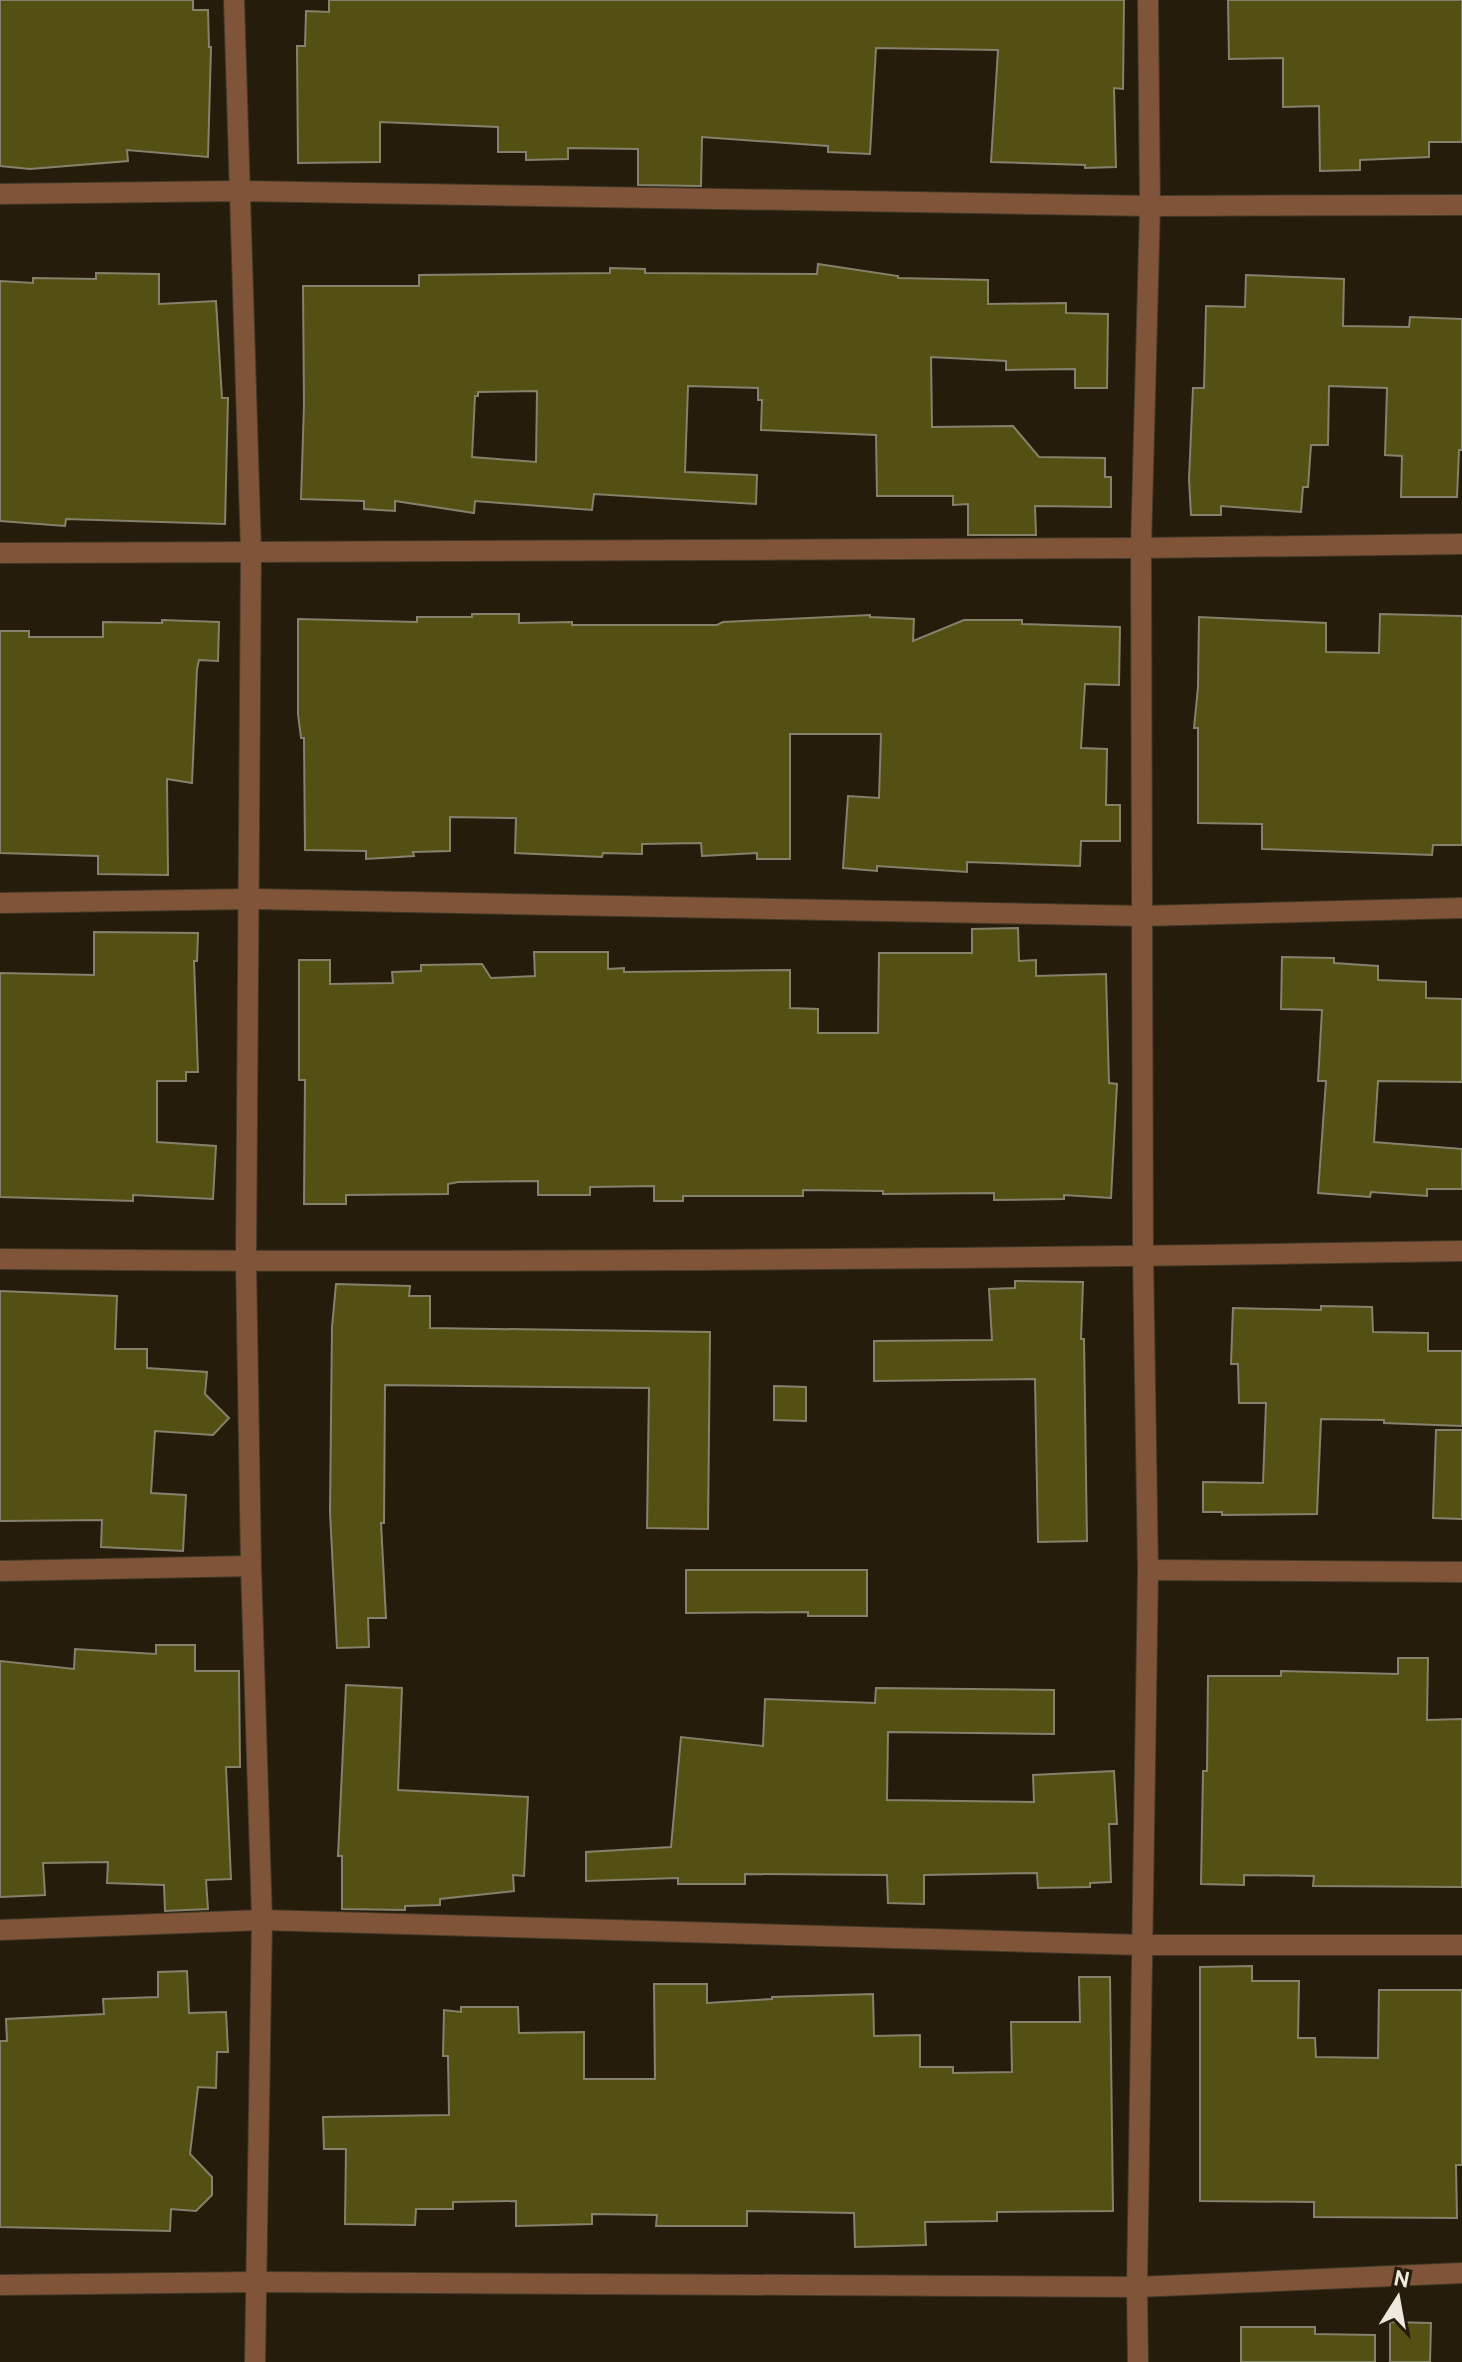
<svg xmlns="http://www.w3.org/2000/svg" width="1462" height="2362" font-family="Overpass,sans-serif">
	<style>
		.building { fill: #544f12; stroke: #84826c; stroke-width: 2; fill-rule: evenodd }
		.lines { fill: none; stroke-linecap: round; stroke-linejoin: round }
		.minor-casing { stroke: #423928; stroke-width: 22 }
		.minor { stroke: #805438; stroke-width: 20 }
	</style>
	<rect width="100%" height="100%" fill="#261c0b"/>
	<g class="building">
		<polygon points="0,0 193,0 193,10 208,10 209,47 211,47 208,157 127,150 128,161 30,169 0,166"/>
		<polygon points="329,0 1124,0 1123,89 1114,88 1116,167 1085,168 1085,165 991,162 998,50 876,48 870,154 828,152 828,146 702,137 701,186 638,185 638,149 568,148 568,159 526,160 526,152 498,152 498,127 380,122 380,162 298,163 297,46 305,46 306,11 329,12"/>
		<polygon points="1228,0 1462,0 1462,142 1429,142 1429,157 1360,160 1360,170 1320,171 1319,106 1283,107 1283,58 1229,59"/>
		<path d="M818,264L898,276V278L988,280V304L1066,303V313L1108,314L1107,388H1075V369L1006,370V361L931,357L932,427L1013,426L1039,457L1105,458V477H1111V507L1035,506L1036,535H968V504L953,505V496H877L876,435L761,430L762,400H758V388L688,386L685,472L757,475L756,504L594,494L592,510L475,501L474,513L395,501V511L364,509V501L301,499L304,404L303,286H419V275L610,273V268L645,269V273L817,274ZM537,391L536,462L472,457L475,396H478V392Z"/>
		<polygon points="96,273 159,274 159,304 216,301 222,398 228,398 225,524 66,519 65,526 0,521 0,281 33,283 33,278 96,279"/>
		<polygon points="1246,275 1344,279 1343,326 1409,327 1410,317 1462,319 1462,450 1459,450 1457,497 1401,497 1402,456 1385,455 1387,388 1329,386 1328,445 1311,445 1308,487 1303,487 1301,512 1221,506 1221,515 1191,515 1189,479 1193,388 1204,388 1206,306 1245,307"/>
		<polygon points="472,614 519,614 519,623 572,622 572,625 717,625 723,622 870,615 870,617 914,619 913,641 964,620 1022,620 1022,624 1120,627 1119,685 1085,684 1081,748 1107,749 1106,805 1120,805 1120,841 1081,841 1080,866 967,862 967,872 877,866 877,871 843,868 848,796 879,798 881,734 790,734 790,859 757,859 757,853 702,856 701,843 642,844 642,854 603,853 602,857 515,853 516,818 450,817 450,851 413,852 414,856 366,859 366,851 305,850 304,738 301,738 298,714 298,619 417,622 417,617 472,617"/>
		<polygon points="1380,614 1462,616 1462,845 1433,845 1432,855 1262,849 1262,824 1198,823 1198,728 1194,728 1198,687 1199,617 1326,623 1326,652 1379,653"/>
		<polygon points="162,620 219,622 218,661 199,660 197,669 192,783 167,779 168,875 98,874 98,856 0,853 0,631 29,631 29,637 103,637 103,622 162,623"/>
		<polygon points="1018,928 1019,961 1036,960 1036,976 1106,974 1109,1083 1117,1084 1111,1198 1064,1195 1064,1199 994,1200 994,1193 883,1194 883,1191 803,1190 803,1196 683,1196 683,1201 654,1201 654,1186 590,1187 590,1195 538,1195 538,1181 458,1182 448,1184 448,1194 346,1195 346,1204 304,1204 305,1080 299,1080 299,960 330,960 330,984 393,983 392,972 421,971 421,965 482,964 491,978 535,976 534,952 608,952 608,969 624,968 624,972 790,970 790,1008 818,1009 818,1033 878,1033 879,953 972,953 972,929"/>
		<polygon points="94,932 198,933 197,961 194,961 198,1072 186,1072 186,1081 157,1081 157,1142 216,1146 213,1199 133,1195 133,1201 0,1197 0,973 94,975"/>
		<polygon points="1282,957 1334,958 1334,963 1378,966 1378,980 1426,982 1426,998 1462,999 1462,1082 1378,1081 1374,1142 1462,1149 1462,1189 1427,1189 1427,1196 1371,1192 1370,1197 1318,1193 1326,1081 1318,1081 1322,1010 1281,1009"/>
		<polygon points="1015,1281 1083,1282 1081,1339 1084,1339 1087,1541 1038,1542 1035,1379 874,1381 874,1341 992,1340 989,1289 1015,1288"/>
		<polygon points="336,1284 410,1286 409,1296 430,1296 430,1328 710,1332 708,1529 647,1528 649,1388 385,1385 384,1523 381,1523 386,1618 368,1618 369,1647 337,1648 330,1512 332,1327"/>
		<polygon points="0,1291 117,1296 115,1349 147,1349 147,1368 207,1372 205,1394 229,1418 213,1435 155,1431 151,1493 186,1495 183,1551 101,1547 102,1520 0,1521"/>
		<polygon points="1321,1306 1372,1307 1373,1332 1428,1333 1428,1351 1462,1351 1462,1426 1384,1423 1384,1420 1321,1419 1317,1514 1222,1515 1222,1512 1203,1512 1203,1482 1263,1483 1266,1403 1239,1403 1238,1364 1231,1364 1233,1308 1321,1310"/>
		<polygon points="774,1386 806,1387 806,1421 774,1420"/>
		<polygon points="1436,1430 1462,1430 1462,1519 1433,1518"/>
		<polygon points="686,1570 867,1570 867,1616 808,1616 808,1612 686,1613"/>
		<polygon points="156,1645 195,1645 195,1671 239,1671 240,1767 226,1767 231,1879 206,1880 208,1909 165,1911 164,1885 107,1883 108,1862 43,1863 45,1895 0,1897 0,1661 74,1669 75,1649 156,1654"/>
		<polygon points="1398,1658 1428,1658 1427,1720 1462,1719 1462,1887 1313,1886 1314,1876 1244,1875 1244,1885 1201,1884 1203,1771 1207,1771 1208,1676 1281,1676 1281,1671 1398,1674"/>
		<polygon points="346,1685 402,1688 398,1790 528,1797 524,1876 513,1875 514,1891 440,1899 440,1905 405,1906 405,1910 342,1909 342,1856 338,1856"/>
		<polygon points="876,1688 1054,1690 1054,1734 888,1732 887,1800 1034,1802 1033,1775 1114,1771 1117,1824 1109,1824 1111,1882 1090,1883 1090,1887 1038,1888 1037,1873 924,1875 924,1904 888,1903 887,1875 745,1874 745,1884 678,1884 678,1878 586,1881 586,1852 671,1847 681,1737 763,1746 765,1699 875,1703"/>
		<polygon points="1252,1966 1252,1981 1299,1981 1298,2038 1315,2038 1316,2057 1378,2058 1379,1990 1462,1990 1462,2165 1456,2165 1457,2218 1314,2217 1314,2202 1200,2201 1200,1967"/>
		<polygon points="187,1971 189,2013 226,2012 228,2052 217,2052 216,2088 198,2087 190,2154 212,2177 212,2195 196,2211 171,2209 170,2231 0,2227 0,2041 7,2041 6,2019 104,2014 103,1999 158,1997 158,1972"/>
		<polygon points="1079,1977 1110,1977 1113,2211 997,2212 997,2221 925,2222 926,2245 855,2247 854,2213 747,2211 747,2226 656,2226 657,2215 592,2214 592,2224 516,2226 516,2201 453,2202 453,2209 416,2209 415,2225 345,2224 346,2149 324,2149 323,2117 449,2115 448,2056 443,2056 444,2010 461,2012 461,2007 518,2007 519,2033 584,2032 584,2079 655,2079 654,1984 707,1984 707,2003 772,1999 772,1997 873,1994 874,2036 920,2035 920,2067 953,2067 953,2073 1012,2072 1011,2022 1080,2022"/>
		<polygon points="1390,2322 1431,2323 1430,2362 1390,2362"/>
		<polygon points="1241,2327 1315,2327 1315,2334 1375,2335 1375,2362 1241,2362"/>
	</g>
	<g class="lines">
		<g class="minor-casing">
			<g id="minor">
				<polyline points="234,0 251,552 246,1261 251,1566 262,1920 255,2362"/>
				<polyline points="0,194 238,191 1150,206 1462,205"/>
				<polyline points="0,553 1141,548 1462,544"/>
				<polyline points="0,903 249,899 1143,916 1462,908"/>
				<path d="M0,1259C487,1264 975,1259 1462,1251"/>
				<polyline points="1148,1570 1462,1572"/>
				<polyline points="0,1571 251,1566"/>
				<polyline points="0,1930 262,1920 1143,1945 1462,1945"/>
				<polyline points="0,2285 258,2282 1137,2287 1462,2273"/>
				<polyline points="1138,2362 1137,2287 1148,1570 1143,1256 1141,548 1150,206 1148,0"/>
			</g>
		</g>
		<use href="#minor" class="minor"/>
	</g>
	<g transform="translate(1398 2298) rotate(11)" stroke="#261c0b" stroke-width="6" paint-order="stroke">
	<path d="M0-6L14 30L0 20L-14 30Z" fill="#efe8dd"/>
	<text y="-12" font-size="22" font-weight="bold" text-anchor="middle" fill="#efe8dd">N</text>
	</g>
</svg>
